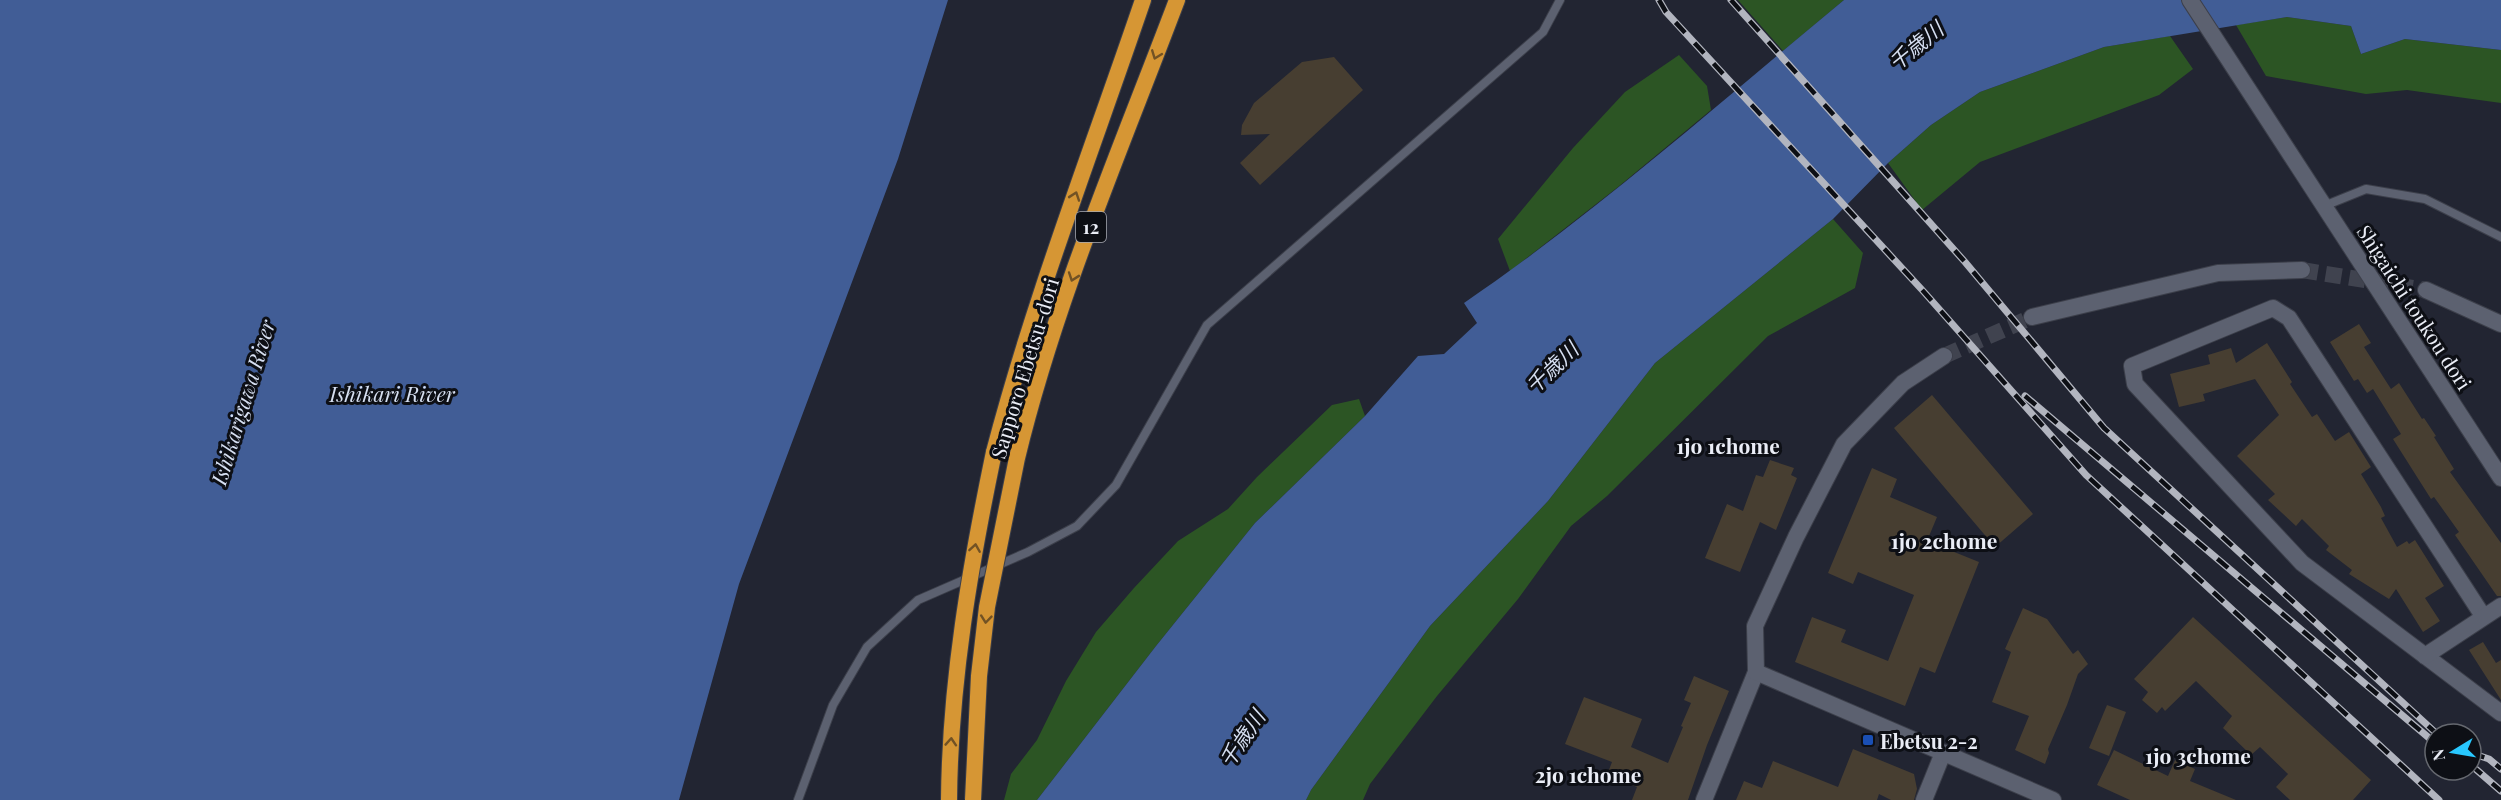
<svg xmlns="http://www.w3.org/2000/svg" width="2501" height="800" font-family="'Playfair Display','Noto Sans JP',serif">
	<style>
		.green { fill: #2c5524 }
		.water { fill: #415d96 }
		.building { fill: #473e31 }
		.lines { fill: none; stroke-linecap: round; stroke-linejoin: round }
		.tertiary-tunnel { stroke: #40434f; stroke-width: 16; stroke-dasharray: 16 8; stroke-linecap: butt }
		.service-casing { stroke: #3c3f4a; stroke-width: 10 }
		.minor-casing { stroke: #3c3f4a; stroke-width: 18 }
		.tertiary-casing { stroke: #3c3f4a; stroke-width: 18 }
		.trunk-casing { stroke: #3c3f4a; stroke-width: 18 }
		.service { stroke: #5c6170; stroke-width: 8 }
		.minor { stroke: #5c6170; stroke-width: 16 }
		.tertiary { stroke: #5c6170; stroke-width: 16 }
		.trunk { stroke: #d69634; stroke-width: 16 }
		.rail-casing { stroke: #b2b5bf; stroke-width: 7 }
		.rail { stroke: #0d0f15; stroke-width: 4.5; stroke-dasharray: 14; stroke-linecap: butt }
		.trunk-bridge-casing { stroke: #3c3f4a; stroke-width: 18; stroke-linecap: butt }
		.trunk-bridge { stroke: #d69634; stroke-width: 16 }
		.oneway { stroke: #725224 }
		.transit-dot { fill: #1a4fb4; stroke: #0d0f15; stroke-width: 2 }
		.labels { text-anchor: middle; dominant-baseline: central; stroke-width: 6; stroke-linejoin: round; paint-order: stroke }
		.shield { fill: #0d0f15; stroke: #a8aab2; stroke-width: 1.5 }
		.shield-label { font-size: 18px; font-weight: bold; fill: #eaedf6 }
		.street-label { font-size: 20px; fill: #eaedf6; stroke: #0d0f15 }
		.poi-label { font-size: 20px; font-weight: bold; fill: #eaedf6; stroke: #0d0f15; text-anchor: start }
		.water-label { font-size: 21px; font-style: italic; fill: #d6dff1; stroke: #0d0f15 }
		.neighbourhood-label { font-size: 21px; font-weight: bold; fill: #eaedf6; stroke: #0d0f15 }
	</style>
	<rect width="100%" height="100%" fill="#222532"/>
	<g class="green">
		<polygon points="1738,0 1844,0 1783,51"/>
		<polygon points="2287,17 2351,26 2361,54 2405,39 2501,50 2501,103 2407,90 2366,94 2266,76 2236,25"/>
		<polygon points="2170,36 2193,69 2159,95 1980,162 1922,210 1888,163 1931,125 1980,92 2104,47"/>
		<polygon points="1679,55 1707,86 1711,110 1618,187 1510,271 1498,239 1573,148 1625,92"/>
		<polygon points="1833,219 1863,253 1855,288 1768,336 1607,496 1571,526 1518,599 1437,696 1370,784 1363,800 1306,800 1311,790 1430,626 1548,501 1655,363"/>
		<polygon points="1359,399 1365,416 1255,523 1156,646 1037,800 1004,800 1011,774 1037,740 1066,681 1096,632 1134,588 1178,541 1228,509 1257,477 1332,405"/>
	</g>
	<g class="water">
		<polygon points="0,0 948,0 898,159 739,584 679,800 0,800"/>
		<path d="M1844,0H2501V50L2405,39L2361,54L2351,26L2287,17L2104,47L1980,92L1931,125L1888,163L1833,219L1655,363L1548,501L1430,626L1311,790L1306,800H1037L1156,646L1255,523L1365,416L1418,356L1444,354L1477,323L1464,303C1597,212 1719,103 1844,0Z"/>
	</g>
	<g class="building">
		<polygon points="1334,57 1363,90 1260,185 1240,163 1270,134 1241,135 1242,125 1254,103 1302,62"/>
		<polygon points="2359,324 2371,343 2364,347 2391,389 2399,383 2422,419 2424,418 2436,436 2434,437 2454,469 2450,472 2501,543 2501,596 2497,596 2455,535 2459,532 2434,497 2431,499 2393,439 2401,434 2373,389 2367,393 2358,379 2354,381 2330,342"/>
		<polygon points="2267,343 2292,382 2290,384 2312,417 2317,414 2335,441 2349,432 2371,467 2361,474 2381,507 2385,516 2381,518 2397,547 2407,541 2409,544 2415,540 2444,586 2425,598 2440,621 2423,632 2396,589 2389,599 2349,574 2352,570 2326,550 2329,546 2302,519 2296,526 2268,500 2275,494 2237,456 2279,415 2255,379 2203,394 2205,401 2179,407 2170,374 2210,364 2208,355 2231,348 2236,363"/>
		<polygon points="1932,395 2033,514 1995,547 1894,428"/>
		<polygon points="1770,460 1794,468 1791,475 1797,478 1776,530 1760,522 1740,572 1705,558 1727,504 1743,511 1756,475 1763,477"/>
		<polygon points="1872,468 1897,479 1890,497 1937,517 1927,541 1979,562 1935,673 1920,667 1905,706 1795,662 1812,617 1846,630 1841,642 1888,661 1914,595 1858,572 1853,584 1828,573"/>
		<polygon points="2023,608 2047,619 2073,654 2078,650 2088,664 2078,674 2067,705 2048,749 2049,753 2045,764 2015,750 2029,716 1992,702 2011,652 2005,649"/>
		<polygon points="2193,617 2371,780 2353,800 2290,800 2276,787 2288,774 2260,747 2251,755 2223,728 2232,716 2196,681 2165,711 2162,707 2157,713 2142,700 2148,692 2134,679"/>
		<polygon points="2483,642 2496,663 2501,660 2501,700 2469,650"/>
		<polygon points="1694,676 1729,691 1707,745 1688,800 1632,800 1637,787 1607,775 1612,762 1565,744 1584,697 1642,719 1631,747 1668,763 1683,727 1681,726 1691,703 1684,700"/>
		<polygon points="2107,705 2126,712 2109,756 2089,748"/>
		<polygon points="1853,749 1914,774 1917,789 1914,800 1891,800 1879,794 1877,800 1736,800 1744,781 1762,788 1773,761 1838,787"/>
		<polygon points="2114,750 2168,776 2175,760 2195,769 2190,781 2236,800 2130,800 2097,785"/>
	</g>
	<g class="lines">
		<g class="tertiary-tunnel">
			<polyline points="2302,270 2426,290"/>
			<polyline points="1944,356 2032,317"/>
		</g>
		<g class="service-casing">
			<g id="service">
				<polyline points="2324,206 2366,189 2425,199 2501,237"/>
				<polyline points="798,800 833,705 867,647 918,600 1028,552 1077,526 1116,485 1207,325 1543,32 1560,0"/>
			</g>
		</g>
		<g class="minor-casing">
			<g id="minor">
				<polyline points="2483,616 2289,318 2273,308 2132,366 2135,384 2302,563 2501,713"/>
				<polyline points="2425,656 2501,606"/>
				<polyline points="1704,800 1756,672"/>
				<polyline points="1924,800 1943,753"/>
			</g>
		</g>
		<g class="tertiary-casing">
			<g id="tertiary">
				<polyline points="2190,0 2501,478"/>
				<polyline points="2426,290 2501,324"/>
				<polyline points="2032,317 2218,273 2302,270"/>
				<polyline points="1944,356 1903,383 1844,444 1796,537 1755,626 1756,672 2053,800"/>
			</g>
		</g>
		<g class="trunk-casing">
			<g id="trunk">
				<path d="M994,452C1034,299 1092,150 1143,0"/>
				<path d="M1017,458C1055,301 1120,151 1177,0"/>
			</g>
		</g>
		<use href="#service" class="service"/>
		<use href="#minor" class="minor"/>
		<use href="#tertiary" class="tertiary"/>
		<use href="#trunk" class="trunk"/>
		<g class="rail-casing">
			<g id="rail">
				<polyline points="1659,0 1666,12 1924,292 2086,475 2439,800"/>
				<polyline points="1731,0 1965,262 2104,428 2437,734"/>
				<polyline points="2025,396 2435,743"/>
				<polyline points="2471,753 2489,759 2501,769"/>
				<polyline points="2471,765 2501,791"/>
			</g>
		</g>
		<use href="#rail" class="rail"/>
		<g class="trunk-bridge-casing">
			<g id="trunk-bridge">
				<path d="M949,800C950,682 970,567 994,452"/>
				<polyline points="973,800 979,676 987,607 1017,458"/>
			</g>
		</g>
		<use href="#trunk-bridge" class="trunk-bridge"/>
	</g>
	<defs><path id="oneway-chevron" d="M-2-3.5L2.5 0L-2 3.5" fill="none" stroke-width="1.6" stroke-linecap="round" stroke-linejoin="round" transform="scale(1.5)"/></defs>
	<g class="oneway">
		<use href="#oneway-chevron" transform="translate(1156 55) rotate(111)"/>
		<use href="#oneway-chevron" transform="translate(1075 196) rotate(-71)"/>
		<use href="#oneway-chevron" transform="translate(1073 277) rotate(109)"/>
		<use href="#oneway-chevron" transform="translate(975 548) rotate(-81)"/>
		<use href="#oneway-chevron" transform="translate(986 619) rotate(96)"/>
		<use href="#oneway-chevron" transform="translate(951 742) rotate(-86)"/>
	</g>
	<rect class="transit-dot" x="1862" y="734" width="12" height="12" rx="3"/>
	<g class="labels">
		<rect class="shield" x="1076" y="212" width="30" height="30" rx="4.5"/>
		<g class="shield-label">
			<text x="1091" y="227">12</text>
		</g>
		<g class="street-label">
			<text transform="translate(2415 307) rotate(57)">Shigaichi toukou dori</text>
			<text transform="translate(1024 368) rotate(-73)">Sapporo Ebetsu-dori</text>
		</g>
		<g class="poi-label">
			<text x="1880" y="740">Ebetsu 2-2</text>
		</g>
		<g class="water-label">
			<text transform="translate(1915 45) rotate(-39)">千歳川</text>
			<text transform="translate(1551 367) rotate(-44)">千歳川</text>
			<text x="392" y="393">Ishikari River</text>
			<text transform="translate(242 402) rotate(-73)">Ishikarigawa River</text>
			<text transform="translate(1241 738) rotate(-56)">千歳川</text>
		</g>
		<g class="neighbourhood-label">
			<text x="1728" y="445">1jo 1chome</text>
			<text x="1944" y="540">1jo 2chome</text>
			<text x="2198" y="755">1jo 3chome</text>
			<text x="1588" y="774">2jo 1chome</text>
		</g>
	</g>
	<g transform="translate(2453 752) rotate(259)"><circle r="28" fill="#0d0f15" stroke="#65686f" stroke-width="1.5"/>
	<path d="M0-4.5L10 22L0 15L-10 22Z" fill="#28c8ff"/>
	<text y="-9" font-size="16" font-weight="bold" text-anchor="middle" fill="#eaedf6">N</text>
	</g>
</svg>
